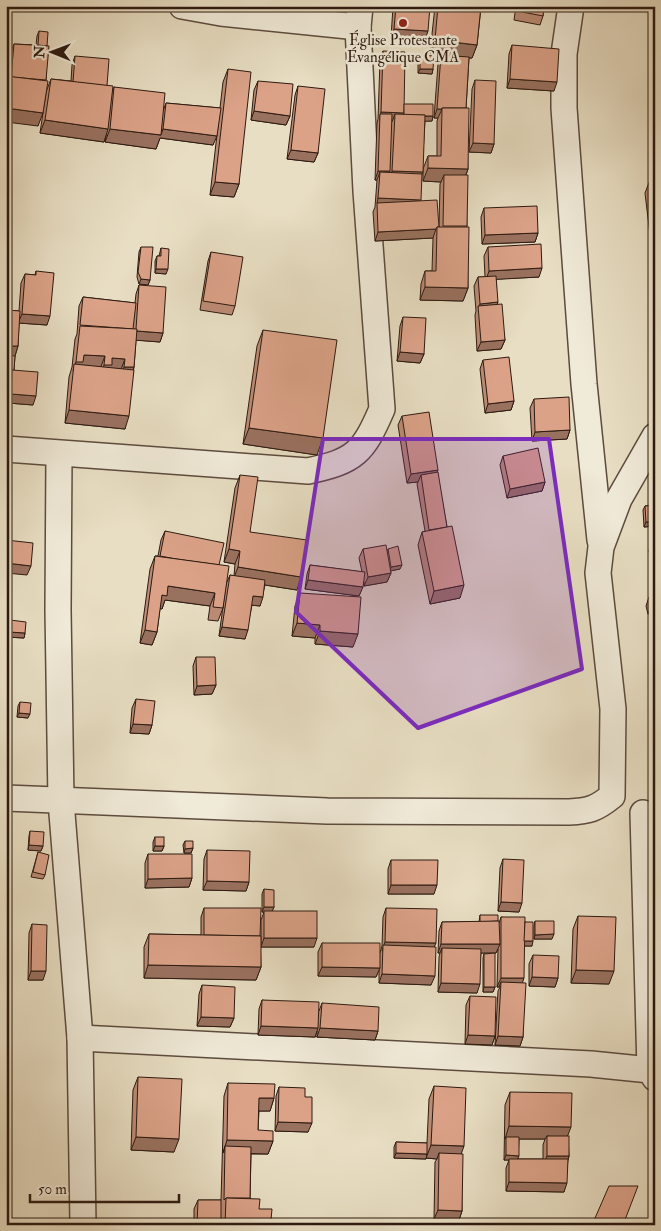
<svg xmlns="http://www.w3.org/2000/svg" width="661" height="1231" font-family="'IM FELL Double Pica',serif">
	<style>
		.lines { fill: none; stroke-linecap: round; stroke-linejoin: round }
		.minor-casing { stroke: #5c4b3e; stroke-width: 28 }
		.minor { stroke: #f0ead8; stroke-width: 25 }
		.wall { fill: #bc8b75; stroke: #2d1a11; fill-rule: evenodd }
		.shaded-wall { fill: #99715f; stroke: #2d1a11 }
		.building { fill: #dba288; stroke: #2d1a11 }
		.marked { fill: #7b2cbf; fill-opacity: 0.2; stroke: #7b2cbf; stroke-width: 4; stroke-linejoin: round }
		.poi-dot { fill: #8f2418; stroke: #f0ead8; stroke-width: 2 }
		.labels { text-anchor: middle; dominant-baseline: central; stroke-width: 5; stroke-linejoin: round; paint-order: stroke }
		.poi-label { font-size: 15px; fill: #2d1a11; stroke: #f0ead8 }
	</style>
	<rect width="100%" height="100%" fill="#e8dec3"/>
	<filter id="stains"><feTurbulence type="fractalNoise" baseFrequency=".004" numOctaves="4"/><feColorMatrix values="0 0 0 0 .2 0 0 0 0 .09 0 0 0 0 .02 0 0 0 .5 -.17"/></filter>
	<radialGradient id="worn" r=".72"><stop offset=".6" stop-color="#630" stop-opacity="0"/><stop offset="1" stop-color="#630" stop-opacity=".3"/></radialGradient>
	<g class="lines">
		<g class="minor-casing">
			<g id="minor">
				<polyline points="182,6 221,13 358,27"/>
				<polyline points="571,6 564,54 564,108 584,384 600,540"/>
				<path d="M6,449L308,471C355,461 363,453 382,409L366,191L358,27L360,6"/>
				<polyline points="59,454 58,610 61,801 80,1038 83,1225"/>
				<path d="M6,798L327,811L569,812C589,811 596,809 612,796L613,709L598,573L601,547L619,499L655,436"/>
				<polyline points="643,813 650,1070"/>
				<polyline points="80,1038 591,1064 650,1070 655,1078"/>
			</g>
		</g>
		<use href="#minor" class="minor"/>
	</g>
	<g class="wall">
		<polygon points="393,6 430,6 425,40 391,38"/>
		<polygon points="435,6 510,6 509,11 481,7 477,45 472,58 469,58 466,108 468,169 466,175 468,288 463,301 420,300 421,284 425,271 432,271 433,238 375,241 373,212 375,207 377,180 375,180 377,123 378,119 380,60 383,51 404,105 433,116 432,121 425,121 420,201 439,227 440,184 441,182 423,181 423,169 428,156 437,156 437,121 438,118 434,118 438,64 441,55 430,53"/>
		<polygon points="516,6 544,6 543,16 540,25 514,20"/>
		<polygon points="655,20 655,69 651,69 653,25"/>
		<polygon points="39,31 47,46 46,80 38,126 9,76 10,53 14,44 36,45 37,36"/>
		<polygon points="512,45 554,91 507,88 509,54"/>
		<polygon points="420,55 433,69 432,74 418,73 418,60"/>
		<polygon points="75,56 107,86 112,92 114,87 163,111 166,103 220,108 223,82 228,69 239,184 234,197 210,195 218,126 213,145 160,138 156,149 105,142 106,135 104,142 40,133 46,92 51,79 71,81 72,65"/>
		<polygon points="475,80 494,144 491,153 469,152 472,89"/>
		<polygon points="258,81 290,116 286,125 251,120 254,90"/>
		<polygon points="298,86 318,153 314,162 287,159 295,95"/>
		<polygon points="655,116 655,252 652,252 645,193 650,180 651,125"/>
		<polygon points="484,208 538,233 535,242 482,244 481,217"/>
		<polygon points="141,247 150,280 148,285 139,284 137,277 139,252"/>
		<polygon points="488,247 539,277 496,279 497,305 505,340 501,349 477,351 475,315 476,311 474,286 478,277 485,277 484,256"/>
		<polygon points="161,248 166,274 155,273 155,261 157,256 159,256"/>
		<polygon points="211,252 235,306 232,315 200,310 208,261"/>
		<polygon points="36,271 47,325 19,323 18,346 15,356 14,370 33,405 8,403 10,378 7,378 6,310 19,311 21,283 25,274 35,275"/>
		<polygon points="139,285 163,333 160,342 136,340 134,367 125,429 65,423 69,377 72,367 75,339 77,334 79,306 83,297 135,303 136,294"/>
		<polygon points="403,317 424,354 420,363 397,361 400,326"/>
		<polygon points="263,330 317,455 243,444 257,346"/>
		<polygon points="483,360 514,401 511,410 485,413 480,369"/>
		<polygon points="534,399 570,430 567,439 532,441 530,408"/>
		<polygon points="402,416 437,472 460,598 430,604 418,545 422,532 425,531 417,484 418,482 407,483 398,425"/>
		<polygon points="503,456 545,482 542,491 507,498 500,465"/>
		<polygon points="240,475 250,532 297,590 265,585 260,606 252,605 245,639 219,636 226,584 230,575 234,576 235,564 224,562 235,488"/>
		<polygon points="655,505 655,526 644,527 643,510 645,506"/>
		<polygon points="165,531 219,565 223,608 218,621 208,620 210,606 165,600 162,609 160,608 157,632 152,645 140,643 150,569 155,556 158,556 161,540"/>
		<polygon points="655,545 655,580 649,551 650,546"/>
		<polygon points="363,549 387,551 388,549 400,569 390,571 391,573 387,582 364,586 364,582 359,596 305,589 307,574 310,565 362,572 359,558"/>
		<polygon points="300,593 353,647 315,644 315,638 292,636 295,606"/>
		<polygon points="649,597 655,613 648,614 646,606"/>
		<polygon points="10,620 25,633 24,638 7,637 9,625"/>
		<polygon points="196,657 216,685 212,694 194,695 193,666"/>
		<polygon points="136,699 152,725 149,734 130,733 132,708"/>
		<polygon points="20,702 28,718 17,717 18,706"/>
		<polygon points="30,831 43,846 41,851 28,850 29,836"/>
		<polygon points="155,837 164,846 162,851 153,851 153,842"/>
		<polygon points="185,841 193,848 191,853 184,853 183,845"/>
		<polygon points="207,850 249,882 246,891 203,890 204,859"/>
		<polygon points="38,852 45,875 43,879 31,877"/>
		<polygon points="148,854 192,878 189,887 145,888 145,863"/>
		<polygon points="503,859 519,912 498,911 500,868"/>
		<polygon points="391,860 434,894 388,894 388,869"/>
		<polygon points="264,889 274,907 272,911 314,947 261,947 261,920 264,912 262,912 262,894"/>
		<polygon points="204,908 260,936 261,967 256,980 144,978 144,947 149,934 201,935 201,917"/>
		<polygon points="386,908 434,947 431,985 379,983 379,970 376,977 318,976 318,952 322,943 380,953 382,946 383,917"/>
		<polygon points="480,915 498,921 499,923 501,917 525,921 532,946 524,946 522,983 523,1037 520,1046 495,1045 498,991 500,987 497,987 498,949 496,953 481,953 477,993 438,992 439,957 440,953 438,953 439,931 442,922 479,922"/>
		<polygon points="578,916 609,984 571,983 573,929"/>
		<polygon points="535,921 552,939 534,939 534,926"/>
		<polygon points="32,924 43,980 28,980 29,933"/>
		<polygon points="484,954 495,987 493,992 483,992 483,958"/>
		<polygon points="533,955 558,978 555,987 529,986 529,964"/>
		<polygon points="202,985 234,1018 230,1027 197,1026 199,994"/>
		<polygon points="470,996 495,1036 492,1045 465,1044 466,1005"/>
		<polygon points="262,1000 319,1011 322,1003 378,1031 375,1040 317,1037 317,1031 315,1037 258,1035 259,1009"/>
		<polygon points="138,1077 174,1152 131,1150 133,1090"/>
		<polygon points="228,1083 274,1098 270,1111 259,1111 258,1130 273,1141 268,1154 251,1154 250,1198 259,1209 271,1220 269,1225 194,1225 194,1209 198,1200 221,1200 224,1096"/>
		<polygon points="434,1086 461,1154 462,1211 459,1220 434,1219 435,1162 437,1159 426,1158 427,1155 426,1159 394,1158 394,1147 396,1142 427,1143 429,1099"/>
		<polygon points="279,1087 305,1097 308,1132 275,1131 276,1096"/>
		<path d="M510,1092L568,1136L569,1156L568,1160L564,1192L506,1191V1168L509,1160H504L505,1105ZM519,1139H545L543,1145V1159H518Z"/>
	</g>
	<g class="shaded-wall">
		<polygon points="476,6 510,6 509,11"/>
		<polygon points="394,29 428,31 425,40 391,38"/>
		<polygon points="435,40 477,45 472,58 430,53"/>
		<polygon points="654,60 655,69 651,69"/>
		<polygon points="420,69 433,69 432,74 418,73"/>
		<polygon points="510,79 557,82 554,91 507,88"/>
		<polygon points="6,108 43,113 38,126 6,122"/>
		<polygon points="437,109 442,109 438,118 434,118"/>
		<polygon points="254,111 290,116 286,125 251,120"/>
		<polygon points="381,112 404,113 400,122 395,114 392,122 380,121 380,116"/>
		<polygon points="433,116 432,121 403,122 405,117"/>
		<polygon points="45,120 108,129 104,142 40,133"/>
		<polygon points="110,129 161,135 163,129 217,136 213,145 160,138 156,149 105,142"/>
		<polygon points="473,143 494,144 491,153 469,152"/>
		<polygon points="291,150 318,153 314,162 287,159"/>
		<polygon points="428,168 468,169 463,182 444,175 441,182 423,181"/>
		<polygon points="378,171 390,171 386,180 380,172 377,180 375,180"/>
		<polygon points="392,171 423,172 419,181 389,180"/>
		<polygon points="654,174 655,174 655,183 650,183"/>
		<polygon points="215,182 239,184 234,197 210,195"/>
		<polygon points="378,198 421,200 417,209 377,203"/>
		<polygon points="436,229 433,238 375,241 378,232"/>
		<polygon points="538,233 535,242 482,244 485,235"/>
		<polygon points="655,244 655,252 652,252"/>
		<polygon points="542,268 539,277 486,280 489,271"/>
		<polygon points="156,269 168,269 166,274 155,273"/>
		<polygon points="141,279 150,280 148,285 139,284"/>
		<polygon points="425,287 468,288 463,301 420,300"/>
		<polygon points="498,302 495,311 478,308 480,304"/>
		<polygon points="22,314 50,316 47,325 18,323"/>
		<polygon points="136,331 163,333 160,342 133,340"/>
		<polygon points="505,340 501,349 477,351 481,342"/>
		<polygon points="6,346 18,346 14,359 6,359"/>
		<polygon points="400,352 424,354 420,363 397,361"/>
		<polygon points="84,355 105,356 100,369 73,371 76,362"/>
		<polygon points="112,358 125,359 120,372 100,378 104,365"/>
		<polygon points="124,367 134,367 129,380 120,380"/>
		<polygon points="6,373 11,373 10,378 6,378"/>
		<polygon points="11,394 36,396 33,405 8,403"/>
		<polygon points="514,401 511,410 485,413 488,404"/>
		<polygon points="69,410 129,416 125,429 65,423"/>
		<polygon points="249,428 323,438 317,455 243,444"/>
		<polygon points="570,430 567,439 532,441 535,432"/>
		<polygon points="438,470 435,479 421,475 418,482 407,483 411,474"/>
		<polygon points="545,482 542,491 507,498 510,489"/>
		<polygon points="646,522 655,522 655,526 644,527"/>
		<polygon points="229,549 240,551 235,564 224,562"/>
		<polygon points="6,563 31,566 27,575 6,573"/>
		<polygon points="402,565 400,569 390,571 391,567"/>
		<polygon points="238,567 301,577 297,590 233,580"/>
		<polygon points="391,573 387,582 364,586 368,577"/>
		<polygon points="308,580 363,587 359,596 305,589"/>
		<polygon points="464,585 460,598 430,604 434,591"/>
		<polygon points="168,586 215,593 210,606 165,600 162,609 157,608 162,595"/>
		<polygon points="253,596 263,597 260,606 250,605"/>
		<polygon points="651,605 655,605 655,613 648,614"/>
		<polygon points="297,623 320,625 315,638 292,636"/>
		<polygon points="222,627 248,630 245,639 219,636"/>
		<polygon points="145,630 157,632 152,645 140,643"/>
		<polygon points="320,631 358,634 353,647 315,644"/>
		<polygon points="9,632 25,633 24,638 7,637"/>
		<polygon points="216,685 212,694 194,695 197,686"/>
		<polygon points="19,713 30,714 28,718 17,717"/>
		<polygon points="133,724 152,725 149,734 130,733"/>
		<polygon points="29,845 43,846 41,851 28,850"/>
		<polygon points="155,846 164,846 162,851 153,851"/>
		<polygon points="193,848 191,853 184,853 185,849"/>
		<polygon points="192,878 189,887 145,888 148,879"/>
		<polygon points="207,881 249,882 246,891 203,890"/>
		<polygon points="391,885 437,885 434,894 388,894"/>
		<polygon points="501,902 522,903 519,912 498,911"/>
		<polygon points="264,907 274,907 272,912 262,912"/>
		<polygon points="554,934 552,939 534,939 535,935"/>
		<polygon points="264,938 317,938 314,947 261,947"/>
		<polygon points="524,941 533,941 532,946 523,946"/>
		<polygon points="385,942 436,943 432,952 382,951"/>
		<polygon points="441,944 500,944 496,953 442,953 442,948 440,953 438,953"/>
		<polygon points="148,965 261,967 256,980 144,978"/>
		<polygon points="322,967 380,968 376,977 318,976"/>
		<polygon points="576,970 614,971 609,984 571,983"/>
		<polygon points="31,971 46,971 43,980 28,980"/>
		<polygon points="382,974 435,976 431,985 379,983"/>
		<polygon points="532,977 558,978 555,987 529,986"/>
		<polygon points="501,978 524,978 521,987 501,982 499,987 497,987"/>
		<polygon points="441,983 480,984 477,993 438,992"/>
		<polygon points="484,987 495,987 493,992 483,992"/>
		<polygon points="201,1017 234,1018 230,1027 197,1026"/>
		<polygon points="261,1026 318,1028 315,1037 258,1035"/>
		<polygon points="320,1028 378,1031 375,1040 317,1037"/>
		<polygon points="468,1035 495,1036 492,1045 465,1044"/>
		<polygon points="498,1036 523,1037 520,1046 495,1045"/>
		<polygon points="259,1098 274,1098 270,1111 254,1111"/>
		<polygon points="278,1122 312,1123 308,1132 275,1131"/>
		<polygon points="509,1126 571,1127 566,1140 547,1136 545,1139 506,1139 506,1137 505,1139"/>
		<polygon points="136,1137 179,1139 174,1152 131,1150"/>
		<polygon points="227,1140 273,1141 268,1154 225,1153 225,1146 223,1153"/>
		<polygon points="431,1145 464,1146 459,1160 439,1153 437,1159 426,1158"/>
		<polygon points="396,1153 427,1154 426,1159 394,1158"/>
		<polygon points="506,1155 519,1156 517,1160 504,1160"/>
		<polygon points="547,1156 569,1156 566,1165 543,1165"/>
		<polygon points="509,1182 567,1183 564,1192 506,1191"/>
		<polygon points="438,1210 462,1211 459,1220 434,1219"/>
		<polygon points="258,1220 271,1220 269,1225 256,1225"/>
	</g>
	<g class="building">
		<polygon points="396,6 430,6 428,31 394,29"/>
		<polygon points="438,6 481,6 477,45 435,40"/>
		<polygon points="518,6 544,6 543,16 517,11"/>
		<polygon points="39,31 48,32 47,46 38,45"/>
		<polygon points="14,44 49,46 46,80 11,77"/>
		<polygon points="512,45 559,49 557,82 510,79"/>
		<polygon points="383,51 405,52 404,113 381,112"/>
		<polygon points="420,55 434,56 433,69 420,69"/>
		<polygon points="441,55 469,57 466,108 442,108 442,109 437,109"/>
		<polygon points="75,56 109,59 107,86 73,82"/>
		<polygon points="228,69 251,72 239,184 215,182"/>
		<polygon points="6,76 48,81 43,113 6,108"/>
		<polygon points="51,79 113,86 108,129 45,120"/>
		<polygon points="475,80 496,81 494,144 473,143"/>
		<polygon points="258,81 293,84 290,116 254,111"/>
		<polygon points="298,86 325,89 318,153 291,150"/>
		<polygon points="114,87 165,93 161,135 110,129"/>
		<polygon points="166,103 221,108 217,136 163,129"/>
		<polygon points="404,104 433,104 433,116 425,116 425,115 404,115"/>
		<polygon points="442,108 469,108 468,169 428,168 428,156 441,156"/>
		<polygon points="380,114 392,114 390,171 378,171"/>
		<polygon points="395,114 425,115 423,172 392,171"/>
		<polygon points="655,116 655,174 654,174"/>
		<polygon points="380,172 422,174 421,200 378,198"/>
		<polygon points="444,175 468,175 467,226 443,226"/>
		<polygon points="655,179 655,223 650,180"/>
		<polygon points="437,200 439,227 437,227 436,229 378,232 377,203"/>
		<polygon points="537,206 538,233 485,235 484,208"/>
		<polygon points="437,227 469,227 468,288 425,287 425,271 436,271"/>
		<polygon points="541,244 542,268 489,271 488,247"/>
		<polygon points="141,247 153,247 150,280 141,279 138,272"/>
		<polygon points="161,248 169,249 168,269 156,269 157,256 161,256"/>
		<polygon points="211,252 243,257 235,306 203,301"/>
		<polygon points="36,271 54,273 50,316 22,314 25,274 36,275"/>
		<polygon points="496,276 498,302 480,304 478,277"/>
		<polygon points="139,285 166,287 163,333 137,331 136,329"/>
		<polygon points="83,297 136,303 133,329 80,325"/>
		<polygon points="502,304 505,340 481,342 478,306"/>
		<polygon points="6,310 20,311 18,346 6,346"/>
		<polygon points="403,317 426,318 424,354 400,352"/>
		<polygon points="80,326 137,329 134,367 124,367 125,359 112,358 112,365 104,365 105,356 84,355 83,362 76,362"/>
		<polygon points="263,330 337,340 323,438 249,428"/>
		<polygon points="6,355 15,356 14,370 12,370 11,373 7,373"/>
		<polygon points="509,357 514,401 488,404 483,360"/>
		<polygon points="74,364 134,370 129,416 69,410"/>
		<polygon points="6,369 7,369 6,386"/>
		<polygon points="12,370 38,372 36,396 11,394"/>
		<polygon points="569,397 570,430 535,432 534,399"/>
		<polygon points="429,412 438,470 411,474 402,416"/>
		<polygon points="538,448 545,482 510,489 503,456"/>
		<polygon points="438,472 447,527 429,530 421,475"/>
		<polygon points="240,475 258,477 250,532 307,540 301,577 238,567 240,551 229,549"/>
		<polygon points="655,505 655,522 646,522 645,506"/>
		<polygon points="452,526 464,585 434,591 422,532"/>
		<polygon points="165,531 224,543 219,565 176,559 160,556"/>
		<polygon points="6,540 33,543 31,566 6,563"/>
		<polygon points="386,545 391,573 368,577 363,549"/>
		<polygon points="655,545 655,568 650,546"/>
		<polygon points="398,546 402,565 391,567 388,549"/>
		<polygon points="155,556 229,566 223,608 213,607 215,593 168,586 167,596 162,595 157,632 145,630"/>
		<polygon points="310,565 365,572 363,587 308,580"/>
		<polygon points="230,575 265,580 263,597 253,596 248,630 222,627"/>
		<polygon points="300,593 361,597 358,634 320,631 320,625 297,623"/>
		<polygon points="655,595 655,605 651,605 649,597"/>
		<polygon points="10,620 26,622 25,633 9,632"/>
		<polygon points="196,657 215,657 216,685 197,686"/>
		<polygon points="136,699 155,701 152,725 133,724"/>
		<polygon points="20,702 31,703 30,714 19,713"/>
		<polygon points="30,831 44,832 43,846 29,845"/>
		<rect x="155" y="837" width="9" height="9"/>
		<polygon points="185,841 193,841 193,848 185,849"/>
		<polygon points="207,850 250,851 249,882 207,881"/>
		<polygon points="38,852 49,855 45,875 33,872"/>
		<polygon points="148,854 192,854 192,878 148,879"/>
		<polygon points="503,859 524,860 522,903 501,902"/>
		<polygon points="391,860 438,860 437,885 391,885"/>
		<polygon points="264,889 274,890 274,907 264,907"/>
		<polygon points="204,908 261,908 260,936 204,935"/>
		<polygon points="386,908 437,909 436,943 385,942"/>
		<rect x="264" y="911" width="53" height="27"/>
		<polygon points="480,915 498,915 498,921 480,922"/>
		<polygon points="578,916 616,917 614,971 576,970"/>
		<polygon points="501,917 525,917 524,978 501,978"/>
		<polygon points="499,921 500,944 441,944 442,922"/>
		<polygon points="535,921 554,921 554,934 535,935"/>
		<polygon points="525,922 533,922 533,941 524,941"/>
		<polygon points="32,924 47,925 46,971 31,971"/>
		<polygon points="149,934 261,936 261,967 148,965"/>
		<polygon points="322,943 380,943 380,968 322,967"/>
		<polygon points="383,945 436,947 435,976 382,974"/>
		<polygon points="442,948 481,949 480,984 441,983"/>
		<polygon points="495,953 495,987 484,987 484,954"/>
		<polygon points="533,955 559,956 558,978 532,977"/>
		<polygon points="501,982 526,983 523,1037 498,1036"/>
		<polygon points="202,985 235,987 234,1018 201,1017"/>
		<polygon points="470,996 496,997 495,1036 468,1035"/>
		<polygon points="262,1000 319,1002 318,1028 261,1026"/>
		<polygon points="322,1003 379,1007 378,1031 320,1028"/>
		<polygon points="138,1077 182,1079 179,1139 136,1137"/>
		<polygon points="228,1083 275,1084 274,1098 259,1098 258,1130 273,1131 273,1141 227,1140"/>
		<polygon points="434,1086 466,1088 464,1146 431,1145"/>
		<polygon points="279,1087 305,1088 305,1097 312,1097 312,1123 278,1122"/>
		<polygon points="510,1092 572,1093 571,1127 509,1126"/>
		<rect x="547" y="1136" width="22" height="20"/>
		<polygon points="506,1137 519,1137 519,1156 506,1155"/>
		<polygon points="396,1142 427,1143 427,1154 396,1153"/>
		<polygon points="225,1146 251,1147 250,1198 226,1198 224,1200"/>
		<polygon points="439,1153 463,1154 462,1211 438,1210"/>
		<polygon points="509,1159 568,1159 567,1183 509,1182"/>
		<polygon points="609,1186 638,1186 623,1225 592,1225"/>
		<polygon points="226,1198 260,1199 259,1209 272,1209 271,1220 258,1220 258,1225 225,1225"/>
		<polygon points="198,1200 221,1200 221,1225 197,1225"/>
	</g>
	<path class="marked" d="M323,439H549L582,669L418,728L296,612Z"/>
	<circle class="poi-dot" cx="403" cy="23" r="5"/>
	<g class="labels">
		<g class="poi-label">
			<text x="403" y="40">Église Protestante<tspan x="403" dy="17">Évangélique CMA</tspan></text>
		</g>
	</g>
	<rect width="661" height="1231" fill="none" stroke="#e8dec3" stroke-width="25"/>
	<rect x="8" y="8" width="646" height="1216" fill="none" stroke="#2d1a11" stroke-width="2.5"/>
	<rect x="12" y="12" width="636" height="1206" fill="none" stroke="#2d1a11"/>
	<g transform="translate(52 52) rotate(271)" stroke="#f0ead8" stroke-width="4" paint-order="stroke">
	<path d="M0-4L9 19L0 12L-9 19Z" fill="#2d1a11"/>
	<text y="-8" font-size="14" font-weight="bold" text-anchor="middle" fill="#2d1a11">N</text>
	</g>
	<path d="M30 1194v8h149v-8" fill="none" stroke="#2d1a11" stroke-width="2.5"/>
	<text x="38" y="1194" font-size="15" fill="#2d1a11" stroke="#f0ead8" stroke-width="4" paint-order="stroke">50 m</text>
	<rect width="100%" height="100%" filter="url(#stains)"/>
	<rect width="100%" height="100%" fill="url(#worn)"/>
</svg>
